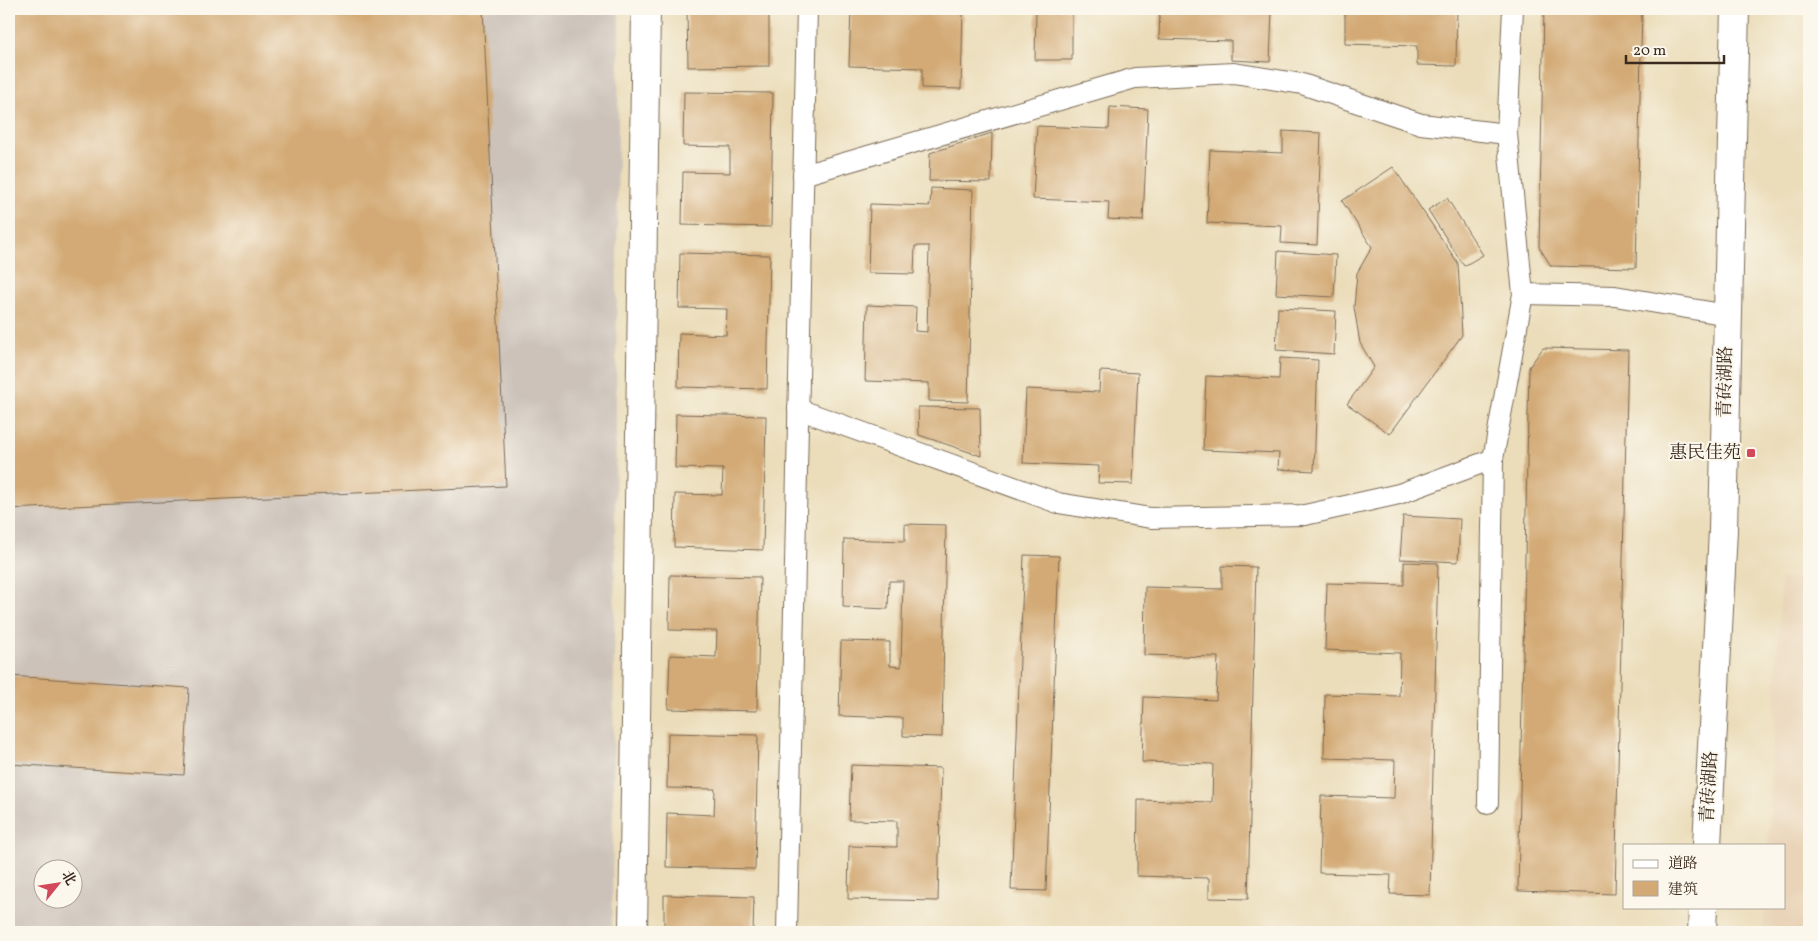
<svg xmlns="http://www.w3.org/2000/svg" width="1818" height="941" font-family="Vollkorn,'Noto Serif SC',serif">
	<style>
		.built { fill: #e9d4b8 }
		.industrial { fill: #ccc2b9; fill-rule: evenodd }
		.building { fill: #d3aa76 }
		.lines { fill: none; stroke-linecap: round; stroke-linejoin: round }
		.service-casing { stroke: #796955; stroke-width: 22 }
		.minor-casing { stroke: #796955; stroke-width: 30 }
		.tertiary-casing { stroke: #796955; stroke-width: 30 }
		.service { stroke: #fff; stroke-width: 20 }
		.minor { stroke: #fff; stroke-width: 28 }
		.tertiary { stroke: #fff; stroke-width: 28 }
		.poi-dot { fill: #d1495b; stroke: #fbf7ec; stroke-width: 2 }
		.labels { text-anchor: middle; dominant-baseline: central; stroke-width: 4; stroke-linejoin: round; paint-order: stroke }
		.street-label { font-size: 18px; fill: #3b2a1e; stroke: #fbf7ec }
		.poi-label { font-size: 18px; fill: #3b2a1e; stroke: #fbf7ec; text-anchor: end }
	</style>
	<rect width="100%" height="100%" fill="#fbf7ec"/>
	<filter id="ink" filterUnits="userSpaceOnUse"><feTurbulence type="fractalNoise" baseFrequency=".02" numOctaves="2"/><feDisplacementMap in="SourceGraphic" scale="10" xChannelSelector="R" yChannelSelector="G"/><feConvolveMatrix kernelMatrix="1 2 1 2 8 2 1 2 1" color-interpolation-filters="sRGB"/></filter>
	<filter id="wash" filterUnits="userSpaceOnUse"><feTurbulence type="fractalNoise" baseFrequency=".0096" numOctaves="4" result="noise"/><feDisplacementMap in="SourceGraphic" scale="20" xChannelSelector="R" yChannelSelector="G"/><feGaussianBlur stdDeviation="1.12" result="paint"/><feColorMatrix in="noise" values="0 0 0 0 0 0 0 0 0 0 0 0 0 0 0 0 0 1.4 0 .05"/><feComposite in="paint" operator="in"/></filter>
	<g filter="url(#wash)">
		<rect width="100%" height="100%" fill="#ebddba"/>
		<polygon class="built" points="1781,578 1809,580 1809,932 1763,932 1764,907 1784,907 1784,845 1768,845"/>
		<path class="industrial" d="M9,9H619L612,932H9ZM42,868H72V898H42Z"/>
		<g id="blocks">
			<g class="building">
				<polygon points="9,9 483,9 506,486 9,509"/>
				<polygon points="687,9 769,9 769,66 688,67"/>
				<polygon points="851,9 963,9 961,89 922,88 922,68 849,66"/>
				<polygon points="1036,9 1072,9 1072,60 1035,60"/>
				<polygon points="1160,9 1272,9 1270,62 1231,60 1231,41 1159,39"/>
				<polygon points="1345,9 1457,9 1456,66 1417,65 1417,46 1345,44"/>
				<polygon points="1544,9 1642,9 1636,268 1551,266 1539,247"/>
				<polygon points="684,92 773,93 771,227 682,225 683,172 730,173 730,147 683,146"/>
				<polygon points="1110,107 1148,109 1143,221 1108,219 1109,202 1033,199 1037,126 1109,129"/>
				<polygon points="1283,131 1321,133 1317,245 1281,243 1282,226 1207,223 1210,150 1283,153"/>
				<polygon points="992,133 991,182 929,181 930,153"/>
				<polygon points="1393,167 1458,263 1462,335 1390,434 1347,404 1374,367 1360,343 1354,307 1357,273 1372,247 1342,201"/>
				<polygon points="931,188 973,190 968,402 929,401 929,383 865,381 867,305 916,307 915,331 927,332 929,246 915,246 914,274 868,273 870,204 930,206"/>
				<polygon points="1447,198 1483,255 1464,266 1428,210"/>
				<polygon points="1278,251 1336,255 1334,297 1276,294"/>
				<polygon points="680,253 770,255 767,389 678,387 679,333 726,335 727,309 679,308"/>
				<polygon points="1278,308 1336,311 1334,354 1276,350"/>
				<polygon points="1543,348 1628,350 1615,894 1518,891 1529,367"/>
				<polygon points="1280,358 1318,360 1314,471 1278,469 1279,453 1203,450 1206,376 1279,379"/>
				<polygon points="1100,371 1138,373 1133,484 1098,483 1099,466 1023,463 1026,389 1099,392"/>
				<polygon points="918,407 980,408 981,456 919,435"/>
				<polygon points="676,414 766,416 763,550 674,547 675,494 722,495 723,469 675,468"/>
				<polygon points="1403,516 1460,519 1458,562 1400,559"/>
				<polygon points="905,524 946,525 942,737 903,736 903,718 839,716 841,641 890,642 890,666 901,667 903,581 889,581 888,609 843,607 844,539 905,541"/>
				<polygon points="1024,555 1059,556 1046,891 1011,890"/>
				<polygon points="1404,562 1438,563 1430,895 1390,894 1391,875 1319,873 1321,796 1394,798 1395,760 1324,758 1325,694 1399,696 1400,653 1325,650 1327,583 1404,585"/>
				<polygon points="1222,566 1256,567 1248,899 1209,898 1209,878 1137,876 1138,800 1212,802 1213,764 1142,762 1144,697 1216,700 1218,657 1144,655 1145,587 1222,589"/>
				<polygon points="670,575 760,577 757,711 668,709 670,655 716,657 717,631 669,630"/>
				<polygon points="9,676 189,688 184,775 9,764"/>
				<polygon points="668,733 758,735 755,869 666,867 667,813 714,815 715,789 667,788"/>
				<polygon points="851,765 941,768 938,901 848,899 849,846 897,847 897,821 849,820"/>
				<polygon points="664,895 754,897 753,932 664,932"/>
			</g>
		</g>
	</g>
	<g filter="url(#ink)">
		<use href="#blocks" fill-opacity="0" stroke="#796955" stroke-width="1"/>
		<g class="lines">
			<g class="service-casing">
				<g id="service">
					<polyline points="803,175 1135,78 1234,73 1302,84 1421,124 1507,134"/>
					<polyline points="1523,294 1615,296 1728,315"/>
					<polyline points="798,409 1058,503 1151,518 1305,515 1399,494 1493,459"/>
					<polyline points="1488,803 1493,459 1523,294 1507,134 1513,9"/>
					<polyline points="787,932 807,9"/>
				</g>
			</g>
			<g class="minor-casing">
				<polyline id="minor" points="633,932 646,9"/>
			</g>
			<g class="tertiary-casing">
				<g id="tertiary">
					<polyline points="1707,845 1723,530 1735,9"/>
					<polyline points="1702,932 1703,907"/>
				</g>
			</g>
			<use href="#service" class="service"/>
			<use href="#minor" class="minor"/>
			<use href="#tertiary" class="tertiary"/>
		</g>
	</g>
	<rect class="poi-dot" x="1746" y="448" width="10" height="10" rx="2.5"/>
	<g class="labels">
		<g class="street-label">
			<text transform="translate(1726 382) rotate(-89)">青砖湖路</text>
			<text transform="translate(1710 787) rotate(-87)">青砖湖路</text>
		</g>
		<g class="poi-label">
			<text x="1741" y="453">惠民佳苑</text>
		</g>
	</g>
	<rect width="1818" height="941" fill="none" stroke="#fbf7ec" stroke-width="30"/>
	<rect x="1623" y="844" width="162" height="65" fill="#fbf7ec" stroke="#aea59a"/>
	<rect x="1633" y="860" width="25" height="8" fill="#ffffff" stroke="#aea59a"/>
	<text x="1668" y="868" font-size="15" fill="#3b2a1e">道路</text>
	<rect x="1633" y="881" width="25" height="15" fill="#d3aa76" stroke="#aea59a"/>
	<text x="1668" y="894" font-size="15" fill="#3b2a1e">建筑</text>
	<g transform="translate(58 884) rotate(60)"><circle r="24" fill="#fbf7ec" stroke="#aea59a"/>
	<path d="M0-4L9 19L0 12L-9 19Z" fill="#d1495b"/>
	<text y="-8" font-size="14" font-weight="bold" text-anchor="middle" fill="#3b2a1e">北</text>
	</g>
	<path d="M1626 55v8h98v-8" fill="none" stroke="#3b2a1e" stroke-width="2.5"/>
	<text x="1633" y="55" font-size="15" fill="#3b2a1e" stroke="#fbf7ec" stroke-width="4" paint-order="stroke">20 m</text>
</svg>
